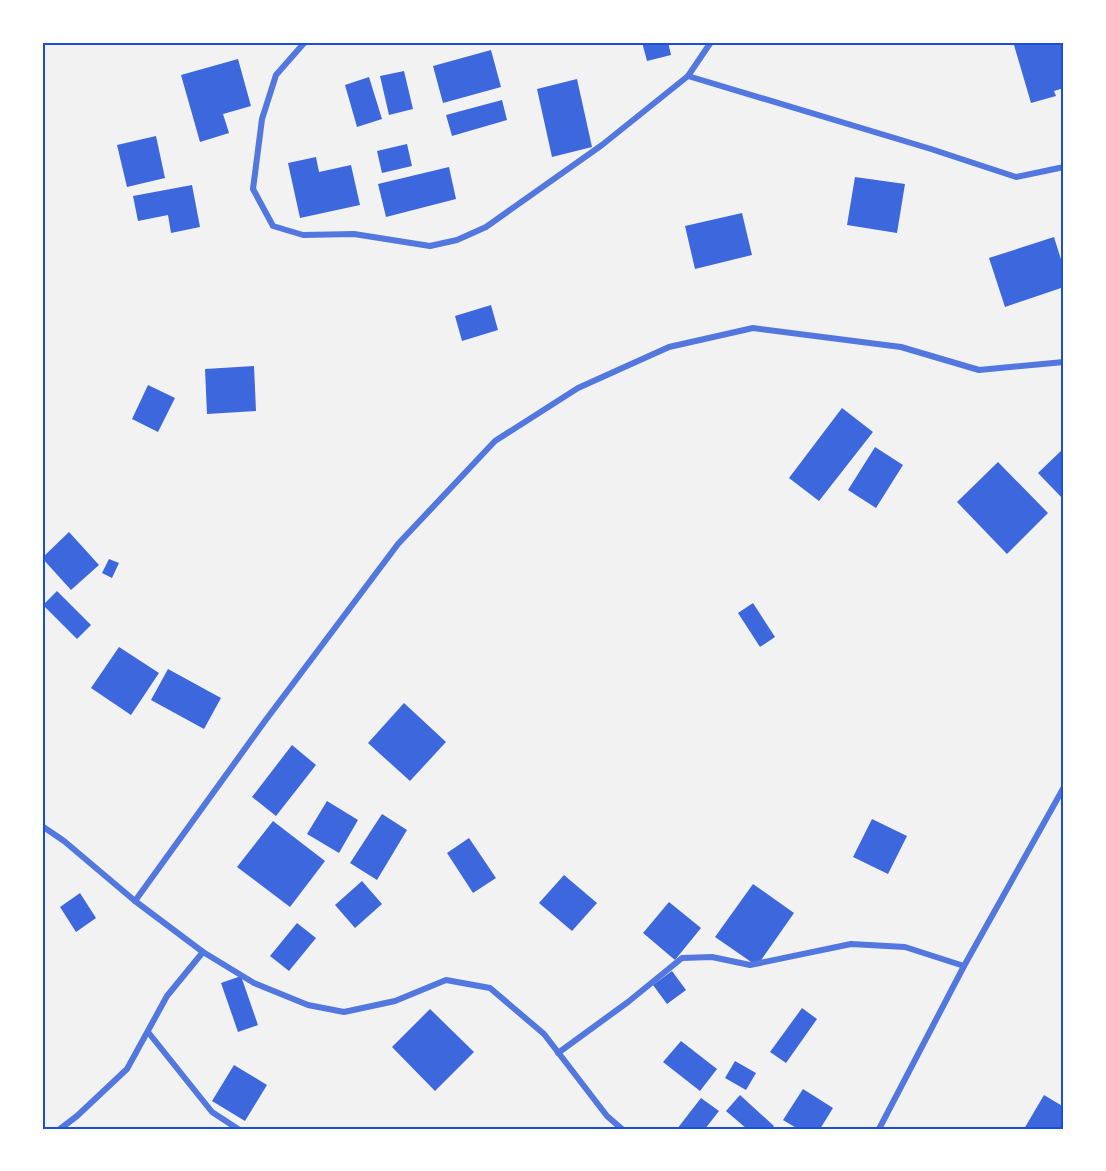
<svg xmlns="http://www.w3.org/2000/svg" width="1106" height="1171" font-family="'Nunito Sans',sans-serif">
	<style>
		.building { fill: #3d67dc }
		.lines { fill: none; stroke-linecap: round; stroke-linejoin: round }
		.minor { stroke: #5277de; stroke-width: 6 }
		.neatline { fill: none; stroke: #1d4ed8; stroke-width: 2 }
	</style>
	<rect width="100%" height="100%" fill="#f2f2f2"/>
	<g class="building">
		<polygon points="642,42 668,42 671,55 647,61"/>
		<polygon points="1026,42 1064,42 1064,88 1054,91 1056,96 1031,103 1014,45"/>
		<polygon points="491,50 501,87 443,103 433,66"/>
		<polygon points="238,59 251,106 223,114 229,133 200,142 181,75"/>
		<polygon points="404,71 413,109 389,115 380,76"/>
		<polygon points="369,77 382,119 357,127 345,85"/>
		<polygon points="577,79 592,147 552,157 537,89"/>
		<polygon points="502,100 507,120 452,136 446,115"/>
		<polygon points="156,136 165,178 127,187 117,145"/>
		<polygon points="407,144 412,166 382,173 377,151"/>
		<polygon points="316,157 319,172 351,165 360,205 300,218 288,163"/>
		<polygon points="449,167 456,199 386,217 378,184"/>
		<polygon points="855,177 905,184 897,233 847,225"/>
		<polygon points="192,185 200,227 171,233 168,215 138,221 133,196"/>
		<polygon points="742,213 752,255 695,269 685,226"/>
		<polygon points="1054,237 1064,269 1064,287 1005,307 989,258"/>
		<polygon points="491,305 498,330 462,341 455,316"/>
		<polygon points="254,366 256,411 207,414 205,369"/>
		<polygon points="148,385 175,398 158,432 132,419"/>
		<polygon points="842,408 873,432 819,501 789,478"/>
		<polygon points="875,447 903,465 876,508 848,490"/>
		<polygon points="1064,448 1064,500 1038,473"/>
		<polygon points="998,462 1048,513 1007,554 957,502"/>
		<polygon points="69,532 99,565 71,590 42,558"/>
		<polygon points="109,559 119,563 112,578 102,573"/>
		<polygon points="57,591 91,625 77,639 43,605"/>
		<polygon points="753,603 775,637 760,647 738,613"/>
		<polygon points="119,647 159,673 131,715 91,688"/>
		<polygon points="168,669 221,698 204,729 151,700"/>
		<polygon points="404,703 446,742 410,781 368,743"/>
		<polygon points="292,745 316,765 276,816 252,797"/>
		<polygon points="327,801 358,820 339,853 307,834"/>
		<polygon points="382,814 407,830 377,880 350,863"/>
		<polygon points="872,819 907,836 888,874 853,857"/>
		<polygon points="273,821 325,861 290,907 237,867"/>
		<polygon points="469,838 496,878 473,893 447,853"/>
		<polygon points="564,875 597,903 572,931 539,903"/>
		<polygon points="362,881 382,904 355,928 335,905"/>
		<polygon points="753,884 794,913 757,966 715,937"/>
		<polygon points="80,893 96,918 76,932 60,907"/>
		<polygon points="669,902 701,928 675,960 643,933"/>
		<polygon points="297,923 316,938 289,971 270,956"/>
		<polygon points="672,971 686,990 667,1004 653,985"/>
		<polygon points="241,976 258,1025 238,1032 221,983"/>
		<polygon points="802,1008 817,1019 786,1063 770,1052"/>
		<polygon points="430,1009 474,1052 435,1091 392,1047"/>
		<polygon points="681,1041 717,1069 700,1091 663,1062"/>
		<polygon points="735,1061 756,1073 746,1090 725,1078"/>
		<polygon points="234,1065 267,1085 245,1121 212,1101"/>
		<polygon points="803,1089 833,1108 820,1129 798,1129 783,1120"/>
		<polygon points="740,1095 774,1126 771,1129 747,1129 726,1111"/>
		<polygon points="1044,1095 1064,1107 1064,1129 1024,1129"/>
		<polygon points="701,1098 719,1111 705,1129 677,1129"/>
	</g>
	<g class="lines">
		<g class="minor">
			<polyline points="305,42 276,75 262,119 253,189 273,226 303,235 354,234 430,246 457,240 486,227 602,145 688,76 711,42"/>
			<polyline points="688,76 931,149 1016,177 1064,167"/>
			<polyline points="42,826 64,841 135,901 203,952 254,983 308,1005 344,1012 395,1001 446,980 490,988 544,1034 607,1116 622,1129"/>
			<polyline points="135,901 265,721 398,544 495,441 578,388 669,347 753,328 901,347 979,370 1064,362"/>
			<polyline points="148,1032 212,1112 238,1129"/>
			<polyline points="558,1053 628,1002 682,958 712,957 750,965 851,944 905,947 964,966"/>
			<polyline points="60,1129 77,1116 127,1069 167,996 203,952"/>
			<polyline points="879,1129 964,966 1064,787"/>
		</g>
	</g>
	<rect width="1106" height="1171" fill="none" stroke="#ffffff" stroke-width="87"/>
	<rect x="44" y="44" width="1018" height="1084" class="neatline"/>
</svg>
